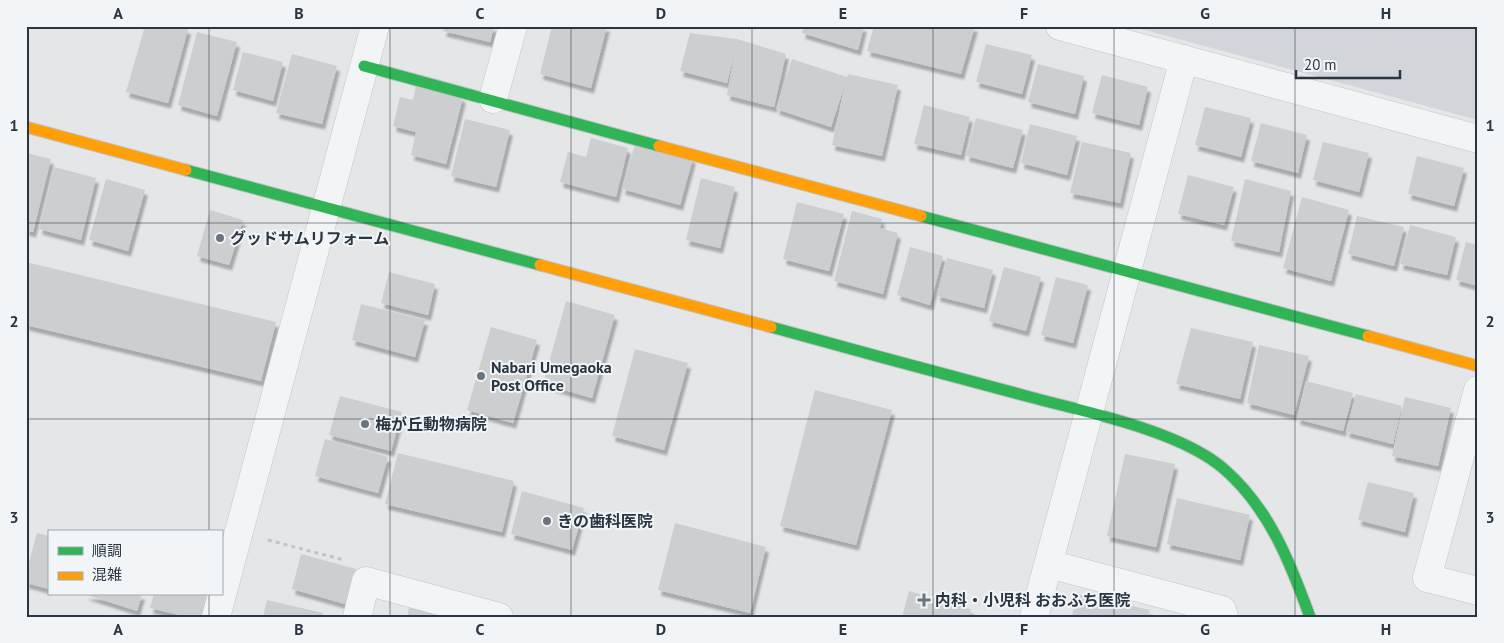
<svg xmlns="http://www.w3.org/2000/svg" width="1504" height="643" font-family="'PT Sans','Noto Sans JP',sans-serif">
	<style>
		.built { fill: #d2d6db }
		.building { fill: #ccced0; filter: url(#shadow) }
		.lines { fill: none; stroke-linecap: round; stroke-linejoin: round }
		.street-casing { stroke: #c2c4c6; stroke-width: 29 }
		.fast-casing { stroke: #c2c4c6; stroke-width: 13 }
		.slow-casing { stroke: #c2c4c6; stroke-width: 13 }
		.path { stroke: #c2c5c8; stroke-width: 3; stroke-dasharray: 4 4; stroke-linecap: butt }
		.street { stroke: #f3f4f6; stroke-width: 28 }
		.fast { stroke: #30b455; stroke-width: 11 }
		.slow { stroke: #ff9f0a; stroke-width: 11 }
		.grid { fill: none; stroke: #2a3642; stroke-width: 1; stroke-opacity: 0.55 }
		.poi-dot { fill: #6b747c; stroke: #f2f5f8; stroke-width: 2 }
		.labels { text-anchor: middle; dominant-baseline: central; stroke-width: 4; stroke-linejoin: round; paint-order: stroke }
		.poi-label { font-size: 16px; font-weight: bold; fill: #2a3642; stroke: #f2f5f8; text-anchor: start }
		.neatline { fill: none; stroke: #2a3642; stroke-width: 2 }
		.grid-label { font-size: 16px; text-anchor: middle; font-weight: bold; fill: #2a3642 }
	</style>
	<defs>
		<filter id="shadow"><feDropShadow dx="3" dy="5.5" stdDeviation="1" flood-color="#0004"/></filter>
	</defs>
	<rect width="100%" height="100%" fill="#e4e6e8"/>
	<polygon class="built" points="1130,26 1478,26 1478,120"/>
	<g class="building">
		<polygon points="145,26 180,26 188,29 168,103 126,92"/>
		<polygon points="445,26 494,26 490,42 443,31"/>
		<polygon points="552,26 607,26 591,88 540,74"/>
		<polygon points="804,26 864,26 858,50 802,33"/>
		<polygon points="874,26 975,26 961,74 867,51"/>
		<polygon points="197,32 237,42 217,116 178,105"/>
		<polygon points="690,33 737,39 786,54 774,107 727,95 735,51 727,83 680,71"/>
		<polygon points="986,44 1032,55 1022,94 976,82"/>
		<polygon points="243,52 283,62 273,101 233,90"/>
		<polygon points="292,54 337,66 322,124 276,113"/>
		<polygon points="792,59 847,77 848,74 898,85 882,156 832,145 845,84 831,127 776,109"/>
		<polygon points="1038,64 1084,76 1075,114 1028,102"/>
		<polygon points="1102,75 1148,87 1139,125 1092,113"/>
		<polygon points="416,85 463,97 446,164 411,155 416,132 393,126 400,97 413,100"/>
		<polygon points="924,105 970,117 961,155 914,144"/>
		<polygon points="1205,107 1251,118 1241,157 1195,145"/>
		<polygon points="976,118 1023,130 1013,168 966,156"/>
		<polygon points="465,119 510,130 496,187 451,176"/>
		<polygon points="1261,123 1307,135 1298,173 1251,161"/>
		<polygon points="1030,124 1077,136 1067,175 1021,163"/>
		<polygon points="591,138 628,148 616,197 560,182 568,152 586,157"/>
		<polygon points="636,141 693,158 680,205 622,189"/>
		<polygon points="1082,142 1131,153 1120,203 1070,193"/>
		<polygon points="1323,142 1369,153 1359,192 1313,180"/>
		<polygon points="26,153 51,159 33,232 26,230"/>
		<polygon points="1417,156 1464,168 1454,206 1408,194"/>
		<polygon points="54,167 96,178 81,240 39,229"/>
		<polygon points="1188,175 1234,187 1224,225 1178,214"/>
		<polygon points="701,178 735,187 720,248 686,240"/>
		<polygon points="106,179 145,190 128,251 89,240"/>
		<polygon points="1245,179 1291,191 1279,252 1231,241"/>
		<polygon points="1302,197 1349,210 1331,281 1283,268"/>
		<polygon points="797,202 844,214 829,271 783,259"/>
		<polygon points="210,210 243,220 229,265 197,256"/>
		<polygon points="852,211 882,219 880,228 898,233 883,294 834,281"/>
		<polygon points="1357,216 1404,227 1394,266 1348,254"/>
		<polygon points="1410,225 1456,237 1447,275 1400,264"/>
		<polygon points="1466,242 1478,245 1478,286 1456,280"/>
		<polygon points="910,247 943,256 930,305 897,295"/>
		<polygon points="947,258 993,270 984,308 937,296"/>
		<polygon points="26,262 276,322 261,381 26,325"/>
		<polygon points="1004,267 1041,277 1026,331 989,321"/>
		<polygon points="389,272 435,284 428,315 381,303"/>
		<polygon points="1056,277 1088,285 1073,343 1041,335"/>
		<polygon points="566,301 615,315 592,398 543,384"/>
		<polygon points="361,304 425,320 415,357 352,340"/>
		<polygon points="491,327 537,340 513,423 467,410"/>
		<polygon points="1191,328 1253,342 1240,399 1176,384"/>
		<polygon points="1259,345 1309,356 1294,415 1247,403"/>
		<polygon points="635,349 688,363 664,450 612,436"/>
		<polygon points="1306,381 1353,393 1343,431 1297,419"/>
		<polygon points="815,390 892,410 856,545 780,526"/>
		<polygon points="1356,394 1402,406 1393,444 1346,432"/>
		<polygon points="340,396 402,412 391,451 329,435"/>
		<polygon points="1405,397 1451,408 1438,466 1392,456"/>
		<polygon points="325,439 388,457 378,493 315,476"/>
		<polygon points="398,453 514,481 502,532 385,504"/>
		<polygon points="1125,454 1175,464 1156,547 1107,536"/>
		<polygon points="1368,482 1414,493 1405,532 1358,520"/>
		<polygon points="522,491 584,508 572,550 511,534"/>
		<polygon points="1177,498 1250,515 1240,560 1167,544"/>
		<polygon points="675,523 766,547 750,613 658,590"/>
		<polygon points="37,533 49,536 49,589 26,583 26,573"/>
		<polygon points="301,554 356,569 345,604 292,589"/>
		<polygon points="909,591 971,609 969,617 902,617"/>
		<polygon points="84,594 142,594 137,611"/>
		<polygon points="154,594 208,594 202,617 188,617 150,608"/>
		<polygon points="1076,594 1150,610 1148,617 1072,617"/>
		<polygon points="267,600 323,613 323,617 263,617"/>
		<polygon points="411,600 442,607 440,617 407,617"/>
	</g>
	<g class="lines">
		<g class="street-casing">
			<g id="street">
				<polyline points="1060,26 1478,139"/>
				<polyline points="493,99 513,26"/>
				<polyline points="1478,390 1427,578 1478,591"/>
				<polyline points="1049,564 1222,610 1224,617"/>
				<polyline points="216,617 375,26"/>
				<polyline points="357,617 366,581 499,617"/>
				<polyline points="1034,617 1184,59"/>
			</g>
		</g>
		<g class="fast-casing">
			<g id="fast">
				<polyline points="364,66 659,146"/>
				<polyline points="186,170 540,265"/>
				<polyline points="921,216 1368,336"/>
				<path d="M771,327C857,351 944,374 1030,397C1086,412 1181,431 1224,469C1269,508 1290,562 1310,617"/>
			</g>
		</g>
		<g class="slow-casing">
			<g id="slow">
				<polyline points="26,127 186,170"/>
				<polyline points="659,146 921,216"/>
				<polyline points="540,265 771,327"/>
				<polyline points="1368,336 1478,366"/>
			</g>
		</g>
		<polyline class="path" points="268,540 344,560"/>
		<use href="#street" class="street"/>
		<use href="#fast" class="fast"/>
		<use href="#slow" class="slow"/>
	</g>
	<path class="grid" d="M209,26V532M390,26V617M571,26V617M752,26V617M933,26V617M1114,26V617M1295,26V617M26,223H1478M26,419H1478M209,594V617"/>
	<g class="poi-dot">
		<circle cx="220" cy="238" r="5"/>
		<circle cx="481" cy="376" r="5"/>
		<circle cx="365" cy="424" r="5"/>
		<circle cx="547" cy="521" r="5"/>
		<path d="M921.5 592.5h5v5h5v5h-5v5h-5v-5h-5v-5h5z"/>
	</g>
	<g class="labels">
		<g class="poi-label">
			<text x="230" y="238">グッドサムリフォーム</text>
			<text x="491" y="367">Nabari Umegaoka<tspan x="491" dy="18">Post Office</tspan></text>
			<text x="375" y="424">梅が丘動物病院</text>
			<text x="557" y="521">きの歯科医院</text>
			<text x="935" y="600">内科・小児科 おおふち医院</text>
		</g>
	</g>
	<rect width="1504" height="643" fill="none" stroke="#f2f5f8" stroke-width="55"/>
	<rect x="48" y="530" width="175" height="65" fill="#f2f5f8" stroke="#a2a9af"/>
	<rect x="58" y="547" width="25" height="8" fill="#30b455" stroke="#a2a9af"/>
	<text x="92" y="556" font-size="15" fill="#2a3642">順調</text>
	<rect x="58" y="572" width="25" height="8" fill="#ff9f0a" stroke="#a2a9af"/>
	<text x="92" y="580" font-size="15" fill="#2a3642">混雑</text>
	<path d="M1296 70v8h104v-8" fill="none" stroke="#2a3642" stroke-width="2.5"/>
	<text x="1304" y="70" font-size="15" fill="#2a3642" stroke="#f2f5f8" stroke-width="4" paint-order="stroke">20 m</text>
	<rect x="28" y="28" width="1448" height="588" class="neatline"/>
	<g class="grid-label">
		<text x="118" y="19">A</text>
		<text x="299" y="19">B</text>
		<text x="480" y="19">C</text>
		<text x="661" y="19">D</text>
		<text x="843" y="19">E</text>
		<text x="1024" y="19">F</text>
		<text x="1205" y="19">G</text>
		<text x="1386" y="19">H</text>
		<text x="14" y="131">1</text>
		<text x="1490" y="131">1</text>
		<text x="14" y="327">2</text>
		<text x="1490" y="327">2</text>
		<text x="14" y="523">3</text>
		<text x="1490" y="523">3</text>
		<text x="118" y="635">A</text>
		<text x="299" y="635">B</text>
		<text x="480" y="635">C</text>
		<text x="661" y="635">D</text>
		<text x="843" y="635">E</text>
		<text x="1024" y="635">F</text>
		<text x="1205" y="635">G</text>
		<text x="1386" y="635">H</text>
	</g>
</svg>
